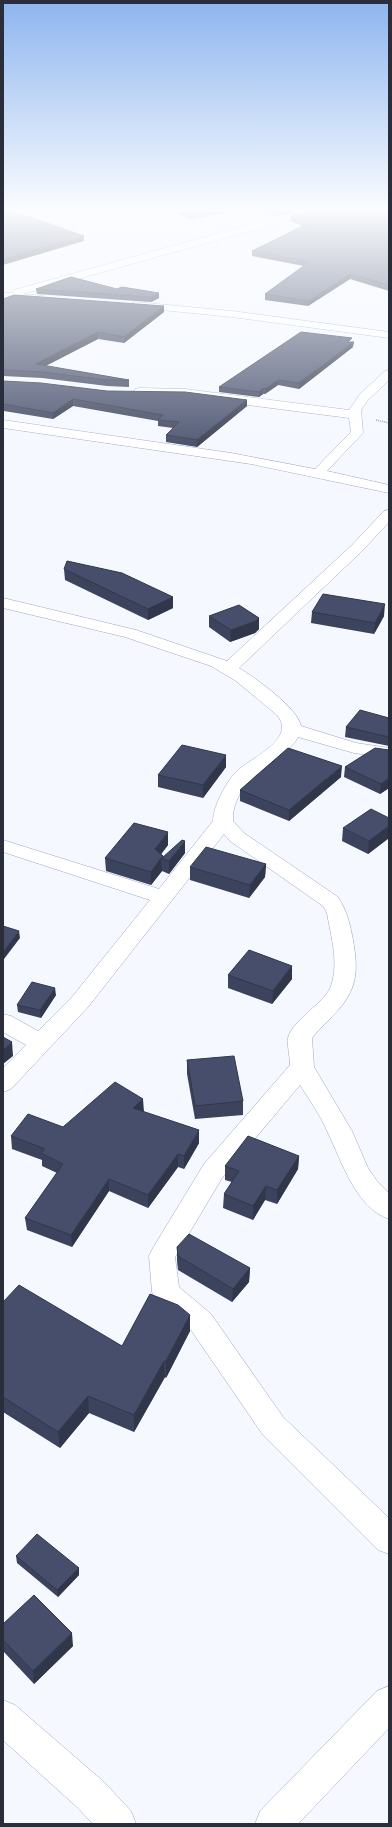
<svg xmlns="http://www.w3.org/2000/svg" width="392" height="1827" font-family="'Space Grotesk',sans-serif">
	<style>
		.lines { fill: none; stroke-linecap: round; stroke-linejoin: round }
		.minor-casing { stroke: #9da6c7; stroke-width: 1 }
		.path { stroke: #9397a1; stroke-width: 1.5; stroke-dasharray: 1 1; stroke-linecap: butt }
		.minor { fill: #fff; fill-rule: evenodd }
		.wall { fill: #3c435c }
		.shaded-wall { fill: #31374b }
		.building { fill: #464e6b; stroke: #31374b }
	</style>
	<rect width="100%" height="100%" fill="#f5f8ff"/>
	<g class="lines">
		<g class="minor-casing">
			<g id="minor">
				<polygon points="227,210 239,210 264,221 305,210 320,210 319,212 23,294 44,296 45,298 44,300 3,299 3,293 14,293 14,290 255,223"/>
				<polygon points="135,302 232,311 389,332 389,338 232,317 131,307 130,305"/>
				<polygon points="389,370 389,380 368,400 361,410 363,433 327,471 389,485 389,493 251,464 3,428 3,420 231,453 315,469 351,432 349,418 185,397 139,396 135,395 133,392 135,389 139,388 185,389 349,410 360,394 385,371"/>
				<path d="M389,510V522L362,551L239,668C254,677 298,708 301,726L356,743L389,748V758L354,753L298,737C294,745 286,751 279,757C257,773 232,791 233,821L244,833L338,897C347,911 350,924 353,940C358,968 358,987 339,1009C330,1020 320,1027 312,1038L314,1067L352,1131L368,1168L377,1181L389,1193V1219C356,1208 342,1162 328,1133C321,1116 310,1101 300,1085L222,1178L175,1257L179,1287L211,1314L283,1417L389,1518V1554L378,1550L263,1435L191,1330L156,1300L152,1292L149,1256L153,1248L204,1164L290,1065C290,1057 287,1046 288,1038C292,1020 325,1003 331,986C339,962 331,937 327,913L323,906L230,841L224,834L88,1007L11,1089L3,1092V1068L26,1045L3,1032V1014L11,1016L38,1031L72,997L150,900L3,852V840L159,889L213,821C213,807 226,782 236,772C251,757 297,740 277,715L236,681L211,666L125,637L3,608V598L136,630L227,661L352,545L384,511Z"/>
				<polygon points="389,1686 389,1728 298,1824 255,1824 260,1811 377,1691"/>
				<polygon points="3,1700 15,1705 104,1782 131,1811 136,1824 93,1824 78,1808 3,1740"/>
			</g>
		</g>
		<polyline class="path" points="376,420 389,423"/>
		<use href="#minor" class="minor"/>
	</g>
	<g class="wall">
		<polygon points="169,210 229,210 229,212 190,219"/>
		<polygon points="261,210 299,210 277,216"/>
		<polygon points="389,210 389,291 350,279 308,306 265,300 265,294 304,266 252,256 252,251 303,226 290,221 291,216"/>
		<polygon points="36,289 117,289 159,298 151,302 37,294"/>
		<polygon points="3,299 164,312 124,343 98,339 45,366 129,380 129,387 107,386 42,378 3,376"/>
		<polygon points="351,342 353,347 299,389 278,385 265,394 263,394 259,397 219,392 219,387"/>
		<polygon points="3,381 107,391 247,400 247,406 197,447 166,442 166,435 173,428 158,426 158,421 73,406 53,419 4,411 3,412"/>
		<polygon points="64,569 173,597 173,608 148,620 65,580"/>
		<polygon points="312,612 384,616 374,634 311,623"/>
		<polygon points="209,616 259,618 259,629 255,633 230,642 209,627"/>
		<polygon points="389,718 389,746 345,737 346,727"/>
		<polygon points="389,750 389,788 380,794 344,777 345,767"/>
		<polygon points="226,767 203,798 158,787 158,775"/>
		<polygon points="341,777 289,821 240,801 240,790"/>
		<polygon points="389,818 389,838 368,854 342,841 343,828"/>
		<polygon points="168,845 161,854 163,856 185,853 169,874 162,871 151,885 106,871 105,858"/>
		<polygon points="266,864 265,877 249,898 190,880 190,867"/>
		<polygon points="292,966 292,979 272,1004 228,988 228,975"/>
		<polygon points="56,995 41,1018 18,1012 17,1005"/>
		<polygon points="187,1060 243,1101 243,1115 195,1119 187,1074"/>
		<polygon points="143,1099 143,1112 199,1143 184,1169 178,1167 148,1208 109,1191 72,1247 27,1230 25,1218 57,1173 42,1166 42,1160 12,1149 11,1136 63,1127"/>
		<polygon points="299,1156 298,1169 277,1204 265,1200 253,1220 223,1208 224,1194 232,1182 225,1180 225,1166"/>
		<polygon points="177,1247 250,1268 249,1282 232,1302 178,1270 177,1261"/>
		<polygon points="3,1302 122,1346 190,1315 190,1331 166,1378 165,1377 134,1432 89,1413 60,1448 3,1412"/>
		<polygon points="16,1556 79,1575 58,1597 17,1563"/>
		<polygon points="3,1624 73,1646 34,1684 3,1651"/>
	</g>
	<g class="shaded-wall">
		<polygon points="214,210 229,210 229,212 190,219 190,214"/>
		<polygon points="280,210 299,210 277,216 277,211"/>
		<polygon points="84,236 84,241 3,265 3,259"/>
		<polygon points="350,274 350,279 308,306 309,301"/>
		<polygon points="159,293 159,298 151,302 151,297"/>
		<polygon points="164,306 164,312 124,343 124,337"/>
		<polygon points="98,332 98,339 36,371 36,364"/>
		<polygon points="354,342 353,347 299,389 299,383"/>
		<polygon points="279,380 278,385 265,394 265,389"/>
		<polygon points="263,388 263,394 259,397 259,392"/>
		<polygon points="73,399 73,406 53,419 53,413"/>
		<polygon points="247,400 247,406 197,447 197,440"/>
		<polygon points="4,404 4,411 3,412 3,405"/>
		<polygon points="173,597 173,608 148,620 148,609"/>
		<polygon points="385,604 384,616 374,634 375,623"/>
		<polygon points="259,618 259,629 255,633 230,642 231,630"/>
		<polygon points="226,755 226,767 203,798 203,785"/>
		<polygon points="342,766 341,777 289,821 289,810"/>
		<polygon points="389,778 389,788 380,794 381,784"/>
		<polygon points="389,826 389,838 368,854 369,841"/>
		<polygon points="168,832 168,845 156,861 155,849"/>
		<polygon points="185,841 185,853 169,874 169,861"/>
		<polygon points="161,858 162,871 151,885 151,872"/>
		<polygon points="266,864 265,877 249,898 250,885"/>
		<polygon points="19,931 20,938 4,959 3,952"/>
		<polygon points="292,966 292,979 272,1004 273,991"/>
		<polygon points="55,988 56,995 41,1018 40,1010"/>
		<polygon points="12,1042 13,1056 3,1064 3,1050"/>
		<polygon points="143,1099 144,1112 133,1121 133,1108"/>
		<polygon points="199,1130 199,1143 184,1169 184,1156"/>
		<polygon points="178,1154 178,1167 148,1208 148,1195"/>
		<polygon points="299,1156 298,1169 277,1204 277,1190"/>
		<polygon points="109,1179 109,1191 72,1247 71,1235"/>
		<polygon points="266,1186 265,1200 253,1220 253,1206"/>
		<polygon points="250,1268 249,1282 232,1302 233,1289"/>
		<polygon points="190,1315 190,1331 166,1378 166,1361"/>
		<polygon points="164,1361 165,1377 134,1432 134,1415"/>
		<polygon points="88,1396 89,1413 60,1448 58,1432"/>
		<polygon points="79,1568 79,1575 58,1597 57,1590"/>
		<polygon points="72,1633 73,1646 34,1684 33,1671"/>
	</g>
	<g class="building">
		<polygon points="3,210 10,210 84,236 3,259"/>
		<polygon points="180,210 214,210 190,214"/>
		<polygon points="313,210 389,210 389,285 350,274 309,301 265,294 309,262 252,251 309,223 291,216"/>
		<polygon points="71,277 117,289 122,287 159,293 151,297 36,289"/>
		<polygon points="14,295 164,306 124,337 98,332 36,364 129,380 107,380 42,372 3,370 3,299"/>
		<polygon points="301,332 352,338 348,342 354,342 299,383 279,380 265,389 263,388 259,392 219,387"/>
		<polygon points="3,381 41,383 107,391 185,392 247,400 197,440 166,435 179,422 158,420 163,415 73,399 53,413 4,404 3,405"/>
		<polygon points="67,561 122,573 173,597 148,609 64,569"/>
		<polygon points="323,594 385,604 375,623 312,612"/>
		<polygon points="239,605 259,618 256,621 231,630 209,616"/>
		<polygon points="360,710 389,718 389,737 346,727"/>
		<polygon points="182,745 226,755 203,785 158,775"/>
		<polygon points="288,748 342,766 289,810 240,790"/>
		<polygon points="375,748 389,750 389,778 381,784 345,767"/>
		<polygon points="371,809 389,818 389,826 369,841 343,828"/>
		<polygon points="134,823 168,832 155,849 163,856 162,858 182,840 185,841 169,861 161,858 151,872 105,858"/>
		<polygon points="206,847 266,864 250,885 190,867"/>
		<polygon points="3,926 19,931 3,952"/>
		<polygon points="249,950 292,966 273,991 228,975"/>
		<polygon points="32,982 55,988 40,1010 17,1005"/>
		<polygon points="3,1037 12,1042 3,1050"/>
		<polygon points="234,1056 243,1101 195,1106 187,1060"/>
		<polygon points="115,1082 143,1099 133,1108 199,1130 184,1156 178,1154 148,1195 109,1179 71,1235 25,1218 63,1164 41,1153 45,1149 11,1136 28,1114 63,1127"/>
		<polygon points="248,1136 299,1156 277,1190 266,1186 253,1206 224,1194 239,1171 225,1166"/>
		<polygon points="189,1234 250,1268 233,1289 178,1256 177,1247"/>
		<polygon points="19,1285 122,1346 150,1294 178,1305 190,1315 166,1361 164,1361 134,1415 88,1396 58,1432 3,1397 3,1302"/>
		<polygon points="37,1534 79,1568 57,1590 16,1556"/>
		<polygon points="34,1595 72,1633 33,1671 3,1640 3,1624"/>
	</g>
	<linearGradient id="sky" x2="0" y2="1"><stop stop-color="#8db5ef"/><stop offset="0.45" stop-color="#fafcff"/><stop offset="1" stop-color="#fafcff" stop-opacity="0"/></linearGradient>
	<rect width="392" height="466" fill="url(#sky)"/>
	<rect width="392" height="1827" fill="none" stroke="#2a2e3b" stroke-width="8"/>
</svg>
